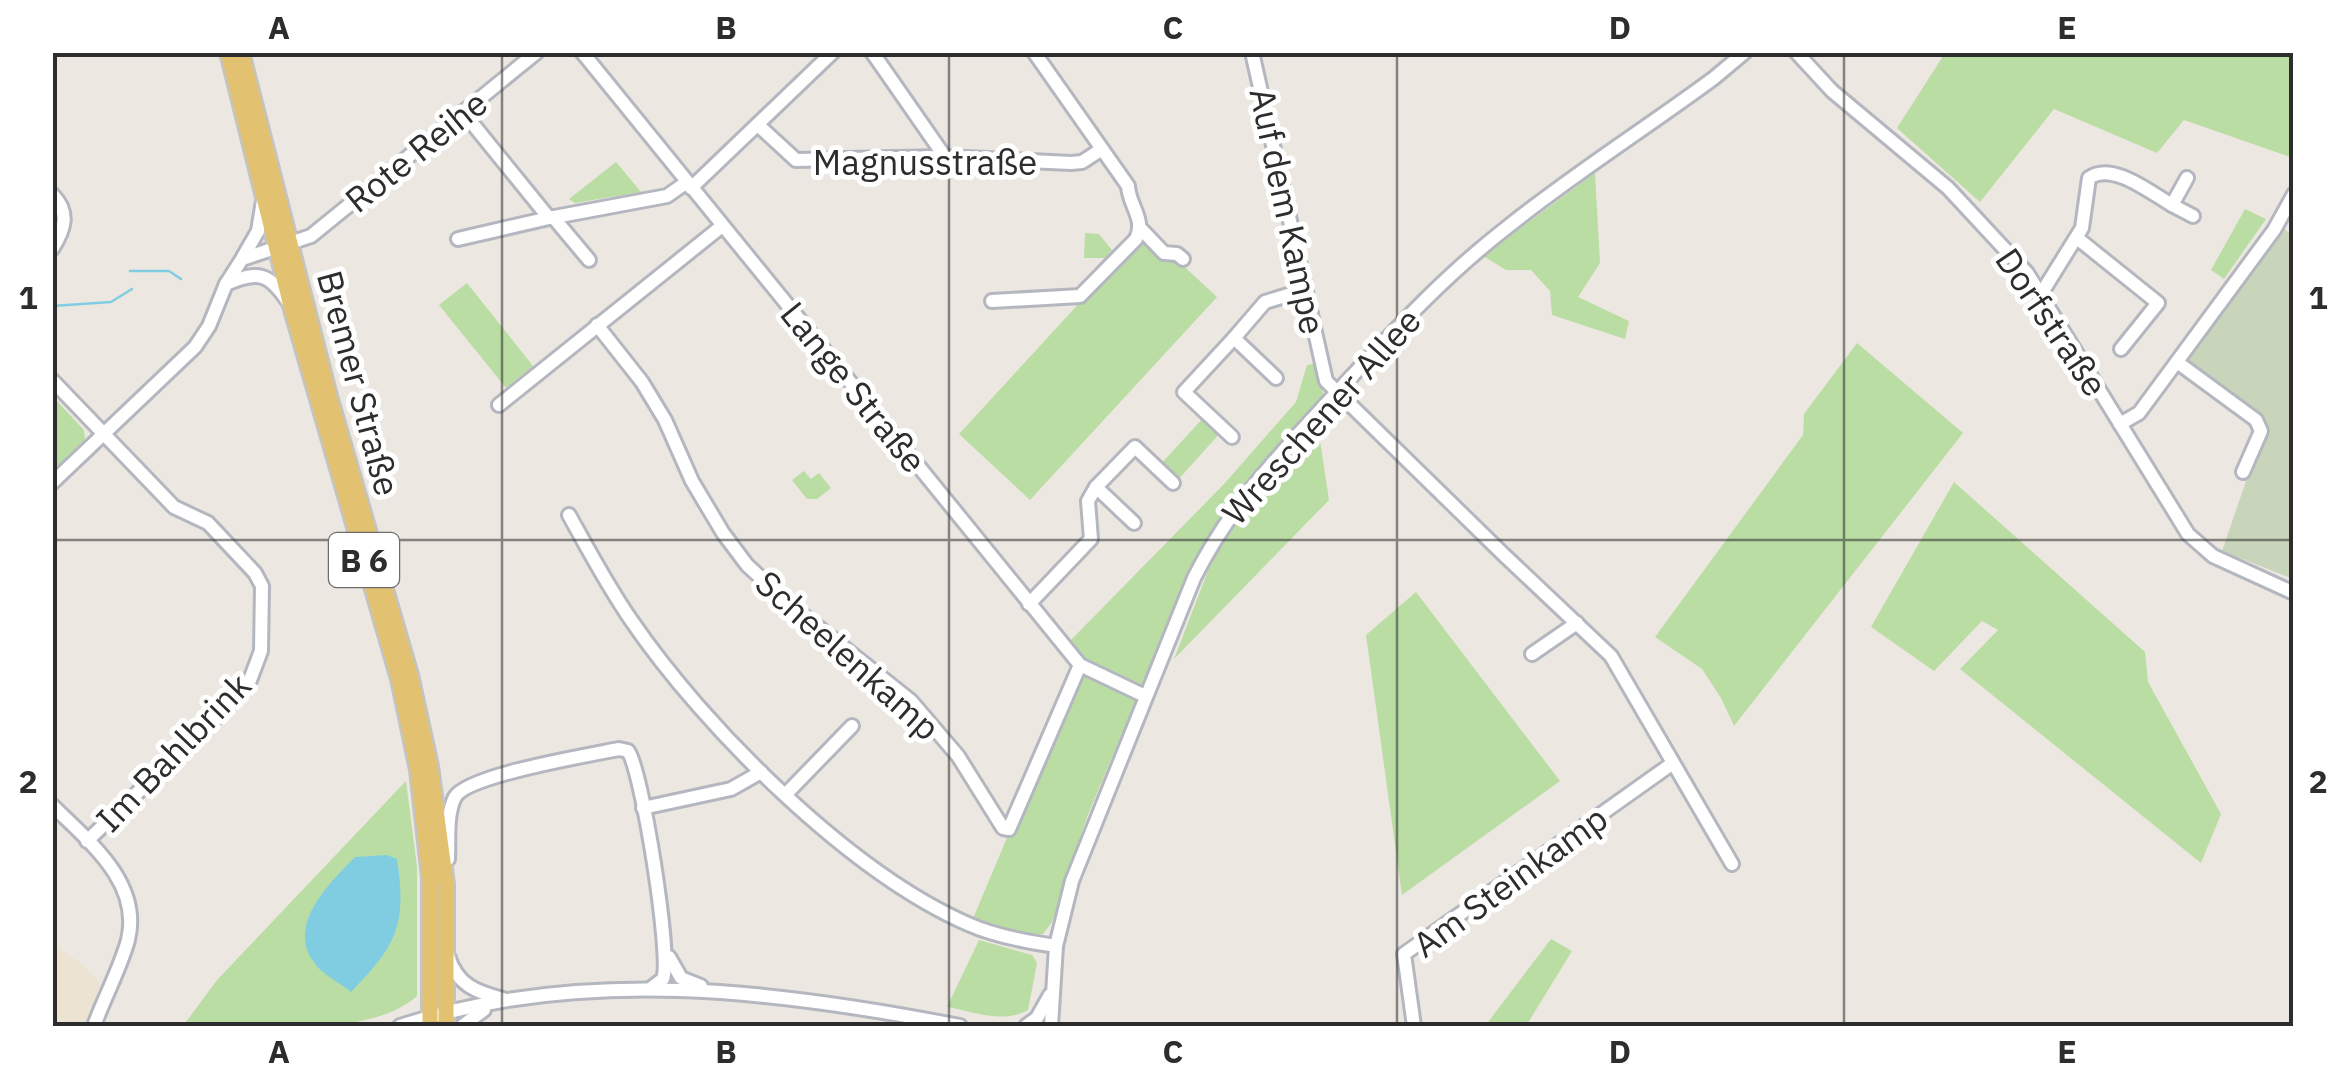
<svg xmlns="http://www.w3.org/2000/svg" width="2346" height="1079" font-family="'IBM Plex Sans',sans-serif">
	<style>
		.education { fill: #ece3d3 }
		.green { fill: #badda4 }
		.cemetery { fill: #c8d5ba }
		.water { fill: #80cde2 }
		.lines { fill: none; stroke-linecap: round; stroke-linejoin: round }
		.stream { stroke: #80cde2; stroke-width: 2.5 }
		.minor-casing { stroke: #b4b7bf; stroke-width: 18 }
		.major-casing { stroke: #c4c4c4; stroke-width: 20 }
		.minor { stroke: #fff; stroke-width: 12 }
		.major { stroke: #e2c270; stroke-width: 15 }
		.grid { fill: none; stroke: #2d2d2d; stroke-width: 2.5; stroke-opacity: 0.55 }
		.labels { text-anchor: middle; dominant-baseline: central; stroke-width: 10; stroke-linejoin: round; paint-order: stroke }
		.shield { fill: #fff; stroke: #6c6c6c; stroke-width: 2.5 }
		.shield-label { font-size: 32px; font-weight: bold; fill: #2d2d2d }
		.street-label { font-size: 35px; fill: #2d2d2d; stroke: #fff }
		.neatline { fill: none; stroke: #2d2d2d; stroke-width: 4 }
		.grid-label { font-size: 32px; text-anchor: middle; font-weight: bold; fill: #2d2d2d }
	</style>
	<rect width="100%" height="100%" fill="#ede7e1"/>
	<polygon class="education" points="53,944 86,967 100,983 87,1026 53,1026"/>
	<g class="green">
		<polygon points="1945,53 2293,53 2293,158 2184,120 2157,153 2054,109 1980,202 1897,128"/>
		<polygon points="616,162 641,192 575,203 569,199"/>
		<polygon points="1595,173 1600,263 1578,297 1629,321 1625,339 1552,315 1550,291 1531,270 1506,270 1483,256"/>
		<polygon points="2245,209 2266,219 2224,279 2211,270"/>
		<polygon points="1085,233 1099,234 1112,250 1105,258 1084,258"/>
		<polygon points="1145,239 1175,258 1217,297 1030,500 959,434 1094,287"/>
		<polygon points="467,283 533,366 506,388 439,305"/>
		<polygon points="1857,343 1963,433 1734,726 1721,698 1702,669 1655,637 1803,435 1804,414"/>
		<polygon points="1313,364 1320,373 1323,395 1209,538 1174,609 1087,817 1052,922 1043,934 1031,935 972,921 1019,809 1080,682 1068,643 1224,484 1296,402 1307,365"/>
		<polygon points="53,397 84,430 85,439 53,470"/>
		<polygon points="1204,417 1221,432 1177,481 1160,465"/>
		<polygon points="1319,434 1329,500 1174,659 1211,563 1247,507"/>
		<polygon points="804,471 811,479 819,473 831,488 817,499 807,499 792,480"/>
		<polygon points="1954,482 2145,652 2148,682 2221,814 2201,863 1960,669 1998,630 1982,621 1934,671 1871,627"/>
		<polygon points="1416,592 1560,781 1402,895 1366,635"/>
		<path d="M406,781L417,867V996C368,1040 247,1026 183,1026L217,980Z"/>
		<polygon points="1551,939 1572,951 1526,1026 1485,1026"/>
		<path d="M979,940L1032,955L1037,963L1028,1010C1003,1024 975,1012 947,1007Z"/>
	</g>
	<polygon class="cemetery" points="2276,222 2293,236 2293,579 2222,551 2266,423 2177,362"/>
	<path class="water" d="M387,855L397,859C407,925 397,945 351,992C340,983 320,973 313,961C287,923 331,882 355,857Z"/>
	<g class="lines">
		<g class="stream">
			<polyline points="130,271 169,271 181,279"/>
			<polyline points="52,306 111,302 132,289"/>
		</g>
		<g class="minor-casing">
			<g id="minor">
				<polyline points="582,52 1080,665 1145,696"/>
				<polyline points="872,52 945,157"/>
				<polyline points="1252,52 1326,381 1503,554 1611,656 1732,864"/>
				<polyline points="1796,52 1832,91 1948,188 2027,273 2188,534 2213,556 2294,593"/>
				<polyline points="463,112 549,218"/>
				<polyline points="759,126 796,160 945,157 1071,163 1082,162 1102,149"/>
				<polyline points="691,188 833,52"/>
				<path d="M52,194C70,212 65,229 52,249"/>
				<polyline points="2172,205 2193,216"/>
				<polyline points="553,217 589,260"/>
				<polyline points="1141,229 1164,253 1177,254 1183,259"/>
				<polyline points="2077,238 2158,303 2121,349"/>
				<polyline points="458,239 549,218 667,196 687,182"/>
				<polyline points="243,257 258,231 263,201"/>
				<path d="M226,284C259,270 269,273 289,303"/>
				<path d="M2041,294L2082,228L2089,178C2112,161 2151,193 2172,205L2187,178"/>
				<path d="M992,301L1080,296L1136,239C1146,219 1129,206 1128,186L1034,52"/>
				<polyline points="597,325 642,382 665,420 692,481 723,533 747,565 789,604 911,701 958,756 1003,828 1009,829 1080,665"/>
				<polyline points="2177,362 2256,420 2261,431 2243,472"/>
				<polyline points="1276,378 1234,338 1265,302 1304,290"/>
				<polyline points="52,380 174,507 208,523 255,573 262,586 261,651 250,680 223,711 87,841"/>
				<polyline points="499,405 722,226"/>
				<polyline points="2120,424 2139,413 2274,230 2294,194"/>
				<polyline points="1232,437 1184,392 1234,338"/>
				<polyline points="52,483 195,347 209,326 226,284 242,259 311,236 537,52"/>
				<path d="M569,515C589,551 608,587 631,620C704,727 849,872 968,924C995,936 1027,942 1056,946"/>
				<polyline points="1134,523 1096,487 1135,447 1173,483"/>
				<polyline points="1029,604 1091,539 1088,501 1096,487"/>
				<polyline points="1532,654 1577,623"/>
				<polyline points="786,794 852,726"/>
				<path d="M52,805C88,841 142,882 128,940C120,969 104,998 94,1026"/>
				<polyline points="643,808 731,789 761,772"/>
				<path d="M448,859C449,840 446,814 455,797C468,775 589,755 619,749L628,751C642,770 672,958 663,979L650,989"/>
				<path d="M448,956C457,985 476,992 503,999"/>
				<polyline points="669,957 681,978 701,986"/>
				<path d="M400,1026C581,966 776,990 960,1026"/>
				<polyline points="462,1026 484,1010"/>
				<polyline points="1026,1026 1037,1018 1050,995"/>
				<path d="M1051,1026L1056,946L1072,881L1194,578C1228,510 1275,459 1326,404C1383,343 1439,280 1505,229C1572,175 1645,129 1714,78L1745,52"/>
				<polyline points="1414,1026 1404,954 1673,763"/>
			</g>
		</g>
		<g class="major-casing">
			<g id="major">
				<polyline points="228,52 291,306 399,679 418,770 430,878 430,1026"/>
				<polyline points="241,52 329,396 410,675 430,766 446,884 446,1026"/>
			</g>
		</g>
		<use href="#minor" class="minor"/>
		<use href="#major" class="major"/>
	</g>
	<path class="grid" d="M502,52V1026M949,52V1026M1397,52V1026M1844,52V1026M52,540H2294"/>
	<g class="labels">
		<rect class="shield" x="329" y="533" width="70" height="54" rx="8"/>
		<g class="shield-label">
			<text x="364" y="560">B 6</text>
		</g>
		<g class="street-label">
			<text transform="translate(416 151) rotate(-39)">Rote Reihe</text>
			<text x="925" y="162">Magnusstraße</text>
			<text transform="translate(1288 211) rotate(78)">Auf dem Kampe</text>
			<text transform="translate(2052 322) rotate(56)">Dorfstraße</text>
			<text transform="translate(359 383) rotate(75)">Bremer Straße</text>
			<text transform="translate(854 387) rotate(51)">Lange Straße</text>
			<text transform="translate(1321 416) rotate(-48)">Wreschener Allee</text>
			<text transform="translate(848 655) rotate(42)">Scheelenkamp</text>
			<text transform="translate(173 752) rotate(-46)">Im Bahlbrink</text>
			<text transform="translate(1510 881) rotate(-36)">Am Steinkamp</text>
		</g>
	</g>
	<rect width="2346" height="1079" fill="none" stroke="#ffffff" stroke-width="110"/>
	<rect x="55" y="55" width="2236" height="969" class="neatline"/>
	<g class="grid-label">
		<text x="279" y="39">A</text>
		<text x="726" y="39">B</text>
		<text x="1173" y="39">C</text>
		<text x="1620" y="39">D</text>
		<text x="2067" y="39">E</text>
		<text x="28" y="309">1</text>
		<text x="2318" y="309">1</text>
		<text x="28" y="793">2</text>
		<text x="2318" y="793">2</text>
		<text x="279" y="1063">A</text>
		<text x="726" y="1063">B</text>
		<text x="1173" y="1063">C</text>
		<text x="1620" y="1063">D</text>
		<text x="2067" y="1063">E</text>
	</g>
</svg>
